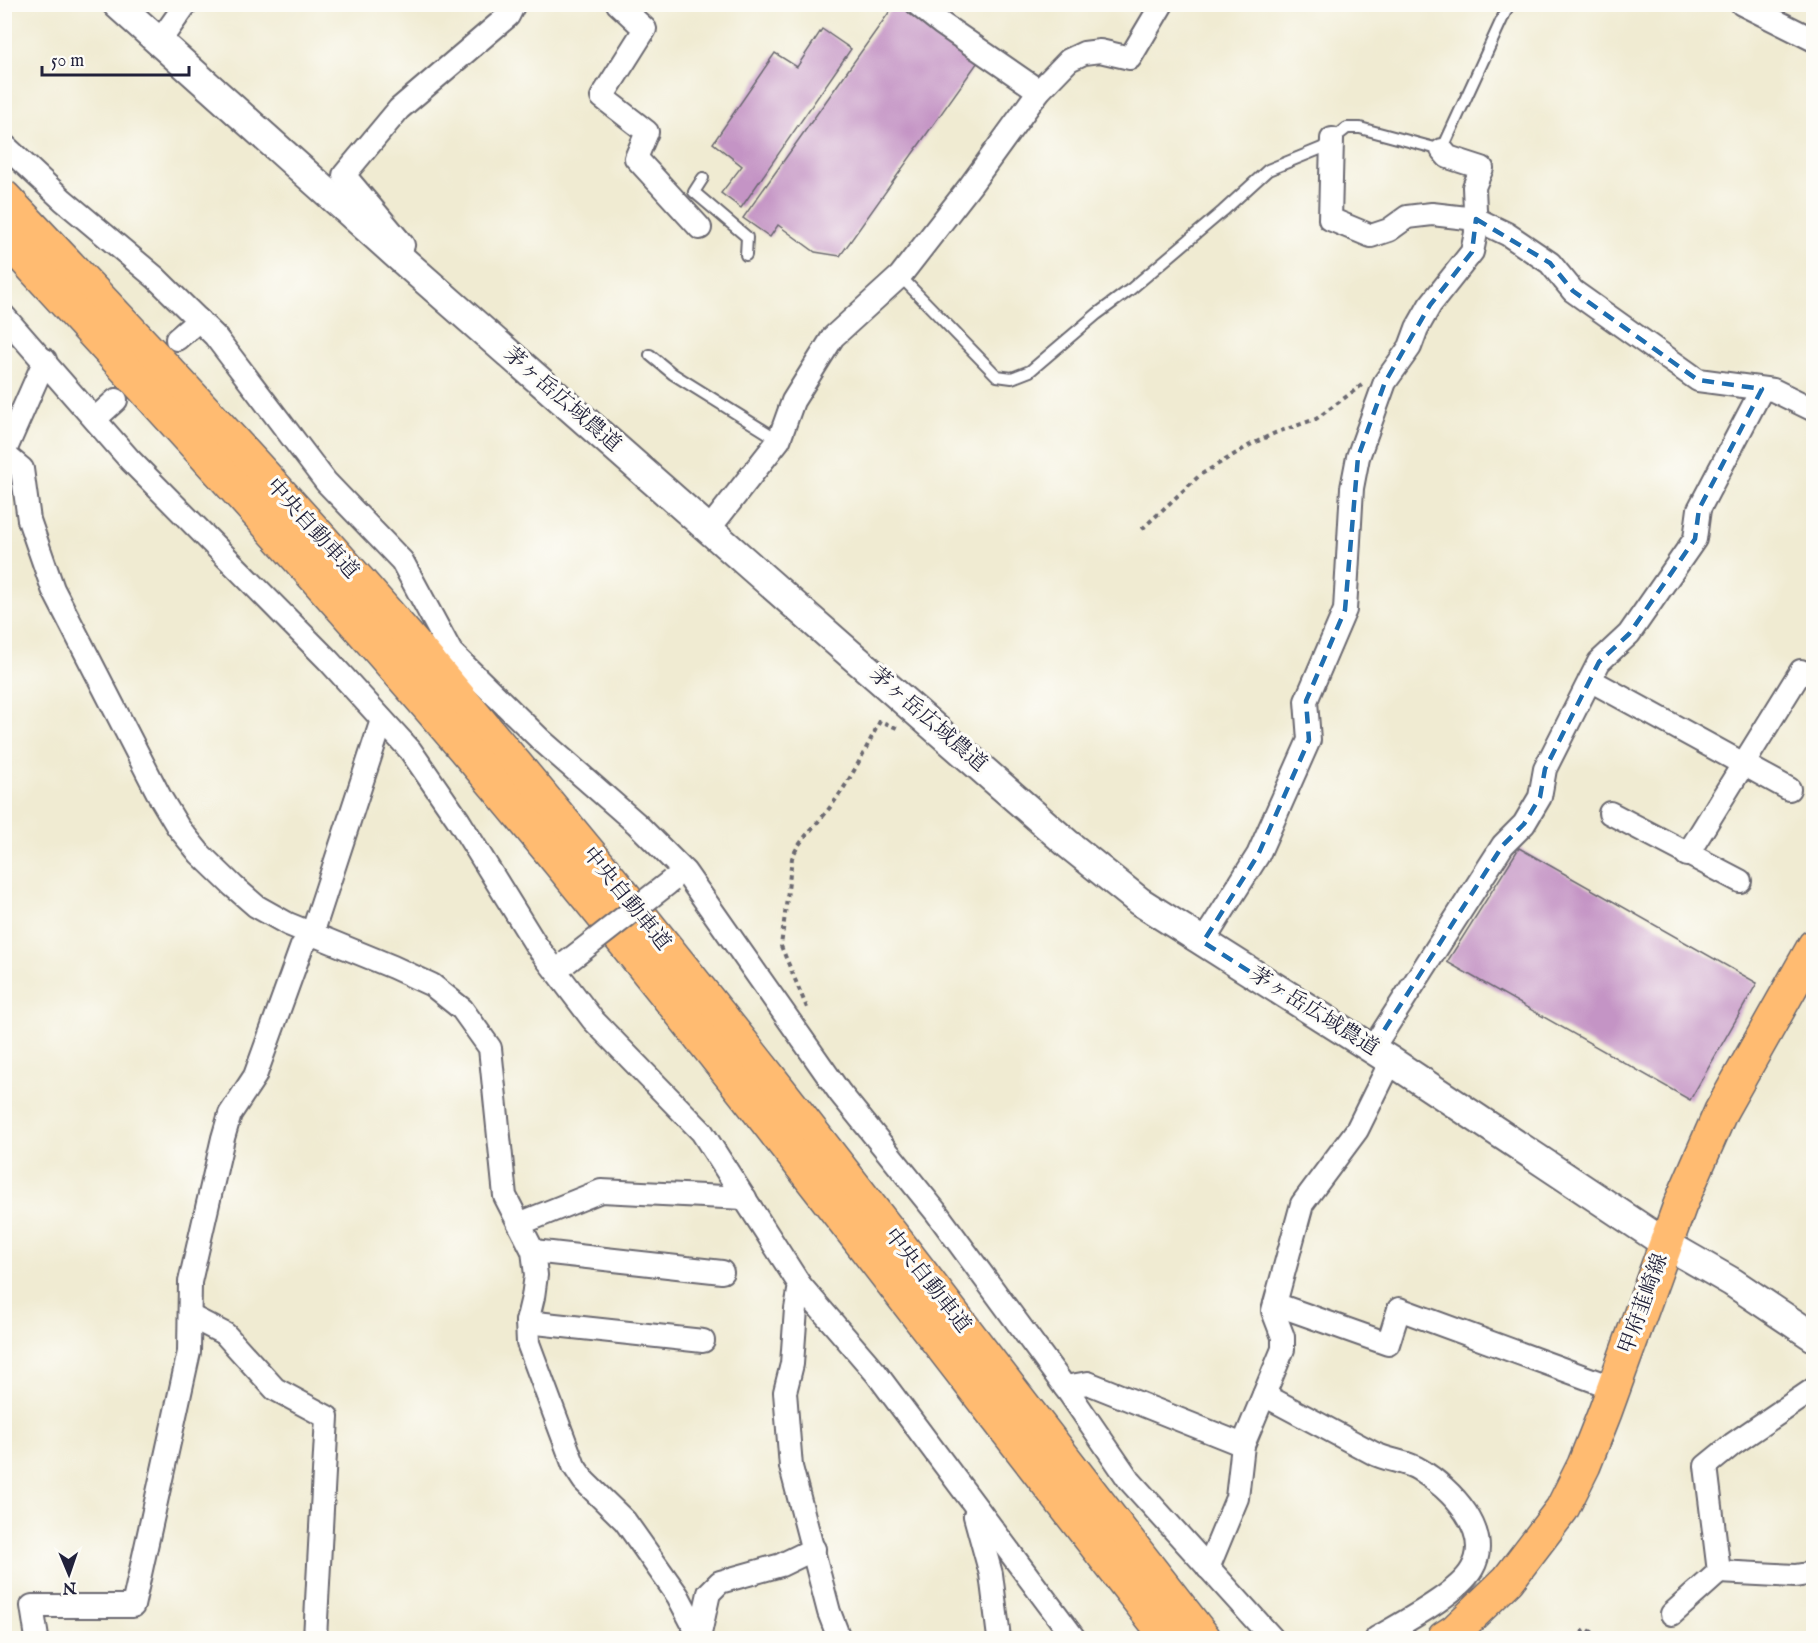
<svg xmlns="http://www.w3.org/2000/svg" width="1818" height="1643" font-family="'IM FELL English','Noto Serif JP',serif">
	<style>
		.building { fill: #c494c5 }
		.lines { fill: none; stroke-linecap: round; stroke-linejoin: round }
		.service-casing { stroke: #6a6870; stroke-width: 14 }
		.minor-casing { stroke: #6a6870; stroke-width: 26 }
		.tertiary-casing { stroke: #6a6870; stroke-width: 32 }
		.primary-casing { stroke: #6a6870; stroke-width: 36 }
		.motorway-casing { stroke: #6a6870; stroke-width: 36 }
		.path { stroke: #6a6870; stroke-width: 4; stroke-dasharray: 4.5 4.5; stroke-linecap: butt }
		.service { stroke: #fff; stroke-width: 10 }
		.minor { stroke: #fff; stroke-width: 22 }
		.tertiary { stroke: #fff; stroke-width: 28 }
		.primary { stroke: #ffbb71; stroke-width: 33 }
		.motorway { stroke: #ffbb71; stroke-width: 33 }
		.minor-bridge-casing { stroke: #6a6870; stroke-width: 26; stroke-linecap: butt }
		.minor-bridge { stroke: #fff; stroke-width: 22 }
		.marked { fill: none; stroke: #1f6fb2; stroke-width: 4.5; stroke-dasharray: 12 8; stroke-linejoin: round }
		.labels { text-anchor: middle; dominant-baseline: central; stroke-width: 6; stroke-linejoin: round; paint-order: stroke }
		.street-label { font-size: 21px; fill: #22223b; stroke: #fdfcf7 }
	</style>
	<rect width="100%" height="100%" fill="#fdfcf7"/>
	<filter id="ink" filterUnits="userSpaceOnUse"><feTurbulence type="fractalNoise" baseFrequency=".0167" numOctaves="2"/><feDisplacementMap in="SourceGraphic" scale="12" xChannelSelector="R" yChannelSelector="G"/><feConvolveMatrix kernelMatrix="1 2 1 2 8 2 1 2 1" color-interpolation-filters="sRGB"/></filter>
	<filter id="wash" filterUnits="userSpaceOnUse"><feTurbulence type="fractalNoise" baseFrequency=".008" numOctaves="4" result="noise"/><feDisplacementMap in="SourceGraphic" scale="24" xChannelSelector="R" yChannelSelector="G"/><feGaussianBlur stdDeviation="1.35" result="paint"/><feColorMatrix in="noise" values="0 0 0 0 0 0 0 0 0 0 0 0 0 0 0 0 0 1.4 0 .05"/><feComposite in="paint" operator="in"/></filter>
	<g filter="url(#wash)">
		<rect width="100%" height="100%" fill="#f0ebd2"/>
		<g id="blocks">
			<g class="building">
				<polygon points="895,4 902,4 980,59 840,256 815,252 778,225 770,237 743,218"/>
				<polygon points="822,29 851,49 741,208 721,193 742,166 713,143 775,53 797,67"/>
				<polygon points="1519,848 1757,983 1690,1100 1447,962"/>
			</g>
		</g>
	</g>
	<g filter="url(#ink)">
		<use href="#blocks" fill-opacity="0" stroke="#6a6870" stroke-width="1.5"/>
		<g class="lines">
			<g class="service-casing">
				<g id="service">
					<polyline points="703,178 694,192 747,237 746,255"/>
					<polyline points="900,276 997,376 1012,378 1030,371 1097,314 1131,289 1223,211 1268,170 1322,148 1347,128 1360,128 1442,150 1509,4"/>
					<polyline points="650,355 673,374 779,440"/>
				</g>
			</g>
			<g class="minor-casing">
				<g id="minor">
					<polyline points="618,4 645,29 602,97 647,132 636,158 700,228"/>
					<polyline points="917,4 942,24 1039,91"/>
					<polyline points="1742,4 1814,40"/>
					<polyline points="159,42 186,4"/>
					<polyline points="1332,139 1330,219 1371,236 1389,230 1407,217 1432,214 1476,219 1507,234 1550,263 1573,291 1698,380 1773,390 1814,410"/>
					<polyline points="4,145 63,200 156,278 215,336 326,482 402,561 451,652 541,740 637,824 685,872 840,1093 936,1212 1070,1394 1129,1480 1272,1638"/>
					<polyline points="399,254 403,245 344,175 399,109 508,16 514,4"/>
					<polyline points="4,316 130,460 328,660 410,750 459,821 536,945 593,1020 702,1132 800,1285 876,1373 1074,1638"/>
					<polyline points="177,339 199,320"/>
					<polyline points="95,419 116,400"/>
					<polyline points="4,453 45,360"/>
					<polyline points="4,454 22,469 29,520 53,589 160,797 178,827 200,854 233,886 256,906 288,924 393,967 432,985 462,1009 490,1048 505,1196 533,1251 536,1275 533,1297 527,1322 528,1343 574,1466 584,1481 625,1521 678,1596 700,1638"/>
					<polyline points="709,529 779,440 793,401 833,337 900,276 970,186 1039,91 1069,60 1084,53 1100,51 1130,58 1162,4"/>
					<polyline points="1590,680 1789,789"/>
					<polyline points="1610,813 1740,881"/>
					<polyline points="1687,855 1801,671"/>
					<polyline points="1203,942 1258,855 1309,740 1306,701 1345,610 1352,488 1358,457 1385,382 1410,347 1417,328 1430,305 1472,252 1476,233 1474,187 1482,168 1448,157 1442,150"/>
					<polyline points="1372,1049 1503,845 1524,824 1540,797 1545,769 1599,662 1629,634 1695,539 1699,509 1762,389"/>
					<polyline points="519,1224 601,1191 745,1198"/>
					<polyline points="533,1251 722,1272"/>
					<polyline points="800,1285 796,1309 792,1364 785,1392 791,1467 829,1612 839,1638"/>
					<polyline points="1275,1304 1388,1344 1399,1309 1614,1388"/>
					<polyline points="190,1316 225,1334 275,1389 327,1417 315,1638"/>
					<polyline points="527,1322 703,1341"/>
					<polyline points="1065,1387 1088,1383 1243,1445"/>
					<path d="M1264,1395C1301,1415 1337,1434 1373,1453C1388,1461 1407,1461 1420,1470C1450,1488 1494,1532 1472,1569C1458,1594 1402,1623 1377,1638"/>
					<polyline points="979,1513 975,1516 991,1574 999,1638"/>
					<polyline points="1208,1568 1237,1498 1243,1445 1283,1349 1283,1337 1273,1311 1302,1204 1357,1130 1391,1061"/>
					<polyline points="1719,1572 1795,1576 1814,1573"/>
					<polyline points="1672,1614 1719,1572 1706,1466 1733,1444 1814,1389"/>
					<polyline points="37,1638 32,1606 133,1606 189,1352 190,1282 223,1138 230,1114 255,1076 302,946 312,934 382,720"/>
					<polyline points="699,1638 709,1593 720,1582 781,1565 814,1549"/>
				</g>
			</g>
			<g class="tertiary-casing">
				<polyline id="tertiary" points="117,4 398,256 840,645 1068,844 1139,901 1391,1061 1666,1244 1732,1282 1814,1337"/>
			</g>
			<g class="primary-casing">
				<polyline id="primary" points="1444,1638 1455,1631 1508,1580 1562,1509 1584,1465 1605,1412 1680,1205 1721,1111 1814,946"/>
			</g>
			<g class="motorway-casing">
				<g id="motorway">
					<path d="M4,197C132,332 259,466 381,606C439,672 495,740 552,808C777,1078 987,1362 1204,1638"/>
					<path d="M4,236C184,432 365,627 534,832C752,1095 957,1369 1168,1638"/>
				</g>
			</g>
			<g class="path">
				<polyline points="1142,529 1200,475 1250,445 1275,433 1316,419 1362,385"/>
				<path d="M807,1008L781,946L792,858C800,838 818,824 831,806C851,780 865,750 880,721L899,729"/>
				<polyline points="1574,1638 1587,1629 1602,1638"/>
			</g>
			<use href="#service" class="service"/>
			<use href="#minor" class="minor"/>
			<use href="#tertiary" class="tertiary"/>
			<use href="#primary" class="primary"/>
			<use href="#motorway" class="motorway"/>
			<g class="minor-bridge-casing">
				<polyline id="minor-bridge" points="567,962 671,881"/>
			</g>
			<use href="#minor-bridge" class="minor-bridge"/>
		</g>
	</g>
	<path class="marked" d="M1476,219L1550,263L1573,291L1698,380L1762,389L1699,509L1695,539L1629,634L1599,662L1545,769L1540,797L1524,824L1503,845L1372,1049L1203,942L1258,855L1309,740L1306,701L1345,610L1358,457L1385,382L1430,305L1472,252Z"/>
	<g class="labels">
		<g class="street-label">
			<text transform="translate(562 400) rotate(41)">茅ヶ岳広域農道</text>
			<text transform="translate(312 529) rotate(48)">中央自動車道</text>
			<text transform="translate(928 720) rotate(41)">茅ヶ岳広域農道</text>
			<text transform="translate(626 899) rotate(51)">中央自動車道</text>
			<text transform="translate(1314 1012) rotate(32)">茅ヶ岳広域農道</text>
			<text transform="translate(927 1281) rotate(52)">中央自動車道</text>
			<text transform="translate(1644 1304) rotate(-70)">甲府韮崎線</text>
		</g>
	</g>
	<rect width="1818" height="1643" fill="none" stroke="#fdfcf7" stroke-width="24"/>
	<g transform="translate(69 1574) rotate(178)" stroke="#fdfcf7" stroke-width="4.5" paint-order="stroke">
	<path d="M0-4.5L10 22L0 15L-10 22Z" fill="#22223b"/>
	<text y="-9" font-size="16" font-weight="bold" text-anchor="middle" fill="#22223b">N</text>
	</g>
	<path d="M42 66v9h147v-9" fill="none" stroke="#22223b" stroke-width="3"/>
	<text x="51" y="66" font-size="18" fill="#22223b" stroke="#fdfcf7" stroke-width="4.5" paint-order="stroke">50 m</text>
</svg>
